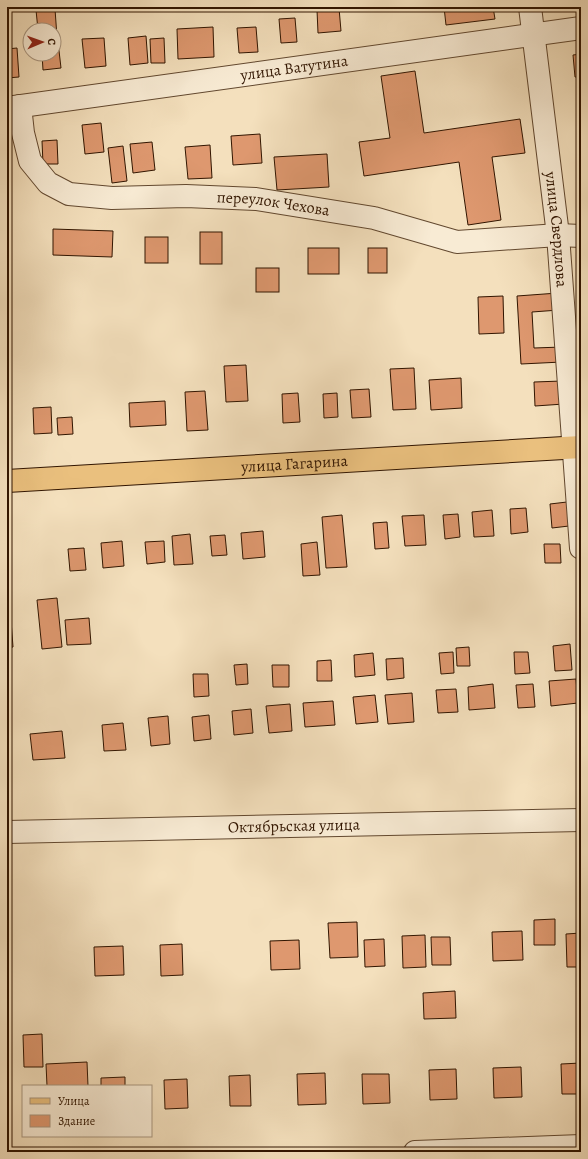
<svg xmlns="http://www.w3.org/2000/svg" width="588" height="1159" font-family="Alegreya,serif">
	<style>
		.building { fill: #de986f; stroke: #311500 }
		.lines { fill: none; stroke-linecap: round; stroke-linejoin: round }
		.minor-casing { stroke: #62482f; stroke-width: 24 }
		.major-casing { stroke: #311500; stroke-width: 24 }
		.minor { stroke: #f8ebd4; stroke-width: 22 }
		.major { stroke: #eac07e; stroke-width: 22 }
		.labels { text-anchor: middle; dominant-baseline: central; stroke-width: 3; stroke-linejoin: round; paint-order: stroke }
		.street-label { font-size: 16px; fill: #311500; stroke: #f8ebd4 }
	</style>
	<rect width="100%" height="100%" fill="#f4e0bd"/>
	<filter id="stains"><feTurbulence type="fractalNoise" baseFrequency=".005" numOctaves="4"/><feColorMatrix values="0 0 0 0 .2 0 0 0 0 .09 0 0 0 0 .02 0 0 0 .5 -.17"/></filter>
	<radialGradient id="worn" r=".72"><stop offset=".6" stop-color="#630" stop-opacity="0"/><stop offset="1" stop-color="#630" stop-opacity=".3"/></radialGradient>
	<g class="building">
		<polygon points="214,7 231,7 231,9 214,10"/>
		<polygon points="444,7 493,7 495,19 446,25"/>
		<polygon points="339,8 341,31 318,33 317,10"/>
		<polygon points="55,9 57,37 54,37 54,30 38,30 36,10"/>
		<polygon points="295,18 297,42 281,43 279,19"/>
		<polygon points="213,27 214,57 178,59 177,29"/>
		<polygon points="256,27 258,52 239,53 237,28"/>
		<polygon points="146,36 148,63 130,65 128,38"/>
		<polygon points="104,38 106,66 85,68 82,39"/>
		<polygon points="164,38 165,63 151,63 150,39"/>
		<polygon points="58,42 61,68 43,70 42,54 54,54 54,43"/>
		<polygon points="17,48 19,77 7,78 7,49"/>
		<polygon points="581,54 581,77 575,77 573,55"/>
		<polygon points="415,71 424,133 520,119 525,153 492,157 501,220 468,225 459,162 364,176 359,142 390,138 381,76"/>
		<polygon points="101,123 104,152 85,154 82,125"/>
		<polygon points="260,134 262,163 233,165 231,136"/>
		<polygon points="57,140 58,164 43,164 42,141"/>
		<polygon points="152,142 155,170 133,173 130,144"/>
		<polygon points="210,145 212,178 188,179 185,147"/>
		<polygon points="123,146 127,181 112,183 108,148"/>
		<polygon points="327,154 329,187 277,190 274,157"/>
		<polygon points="53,229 113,231 112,257 53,255"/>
		<rect x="200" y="232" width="22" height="32"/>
		<rect x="145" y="237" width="23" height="26"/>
		<rect x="308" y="248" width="31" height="26"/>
		<rect x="368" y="248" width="19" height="25"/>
		<rect x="256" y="268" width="23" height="24"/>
		<polygon points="558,293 559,310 532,312 534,348 562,347 562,362 521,364 517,296"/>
		<polygon points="503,296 504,333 479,334 478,297"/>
		<polygon points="246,365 248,401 226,402 224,366"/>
		<polygon points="414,368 416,409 393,410 390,369"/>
		<polygon points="461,378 462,408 431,410 429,380"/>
		<polygon points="562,381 564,404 535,406 534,382"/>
		<polygon points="369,389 371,417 352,418 350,390"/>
		<polygon points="205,391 208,430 187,431 185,392"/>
		<polygon points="298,393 300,422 283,423 282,394"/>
		<polygon points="337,393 338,417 324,418 323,394"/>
		<polygon points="165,401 166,425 130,427 129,403"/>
		<polygon points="51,407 52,433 34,434 33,408"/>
		<polygon points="72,417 73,434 58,435 57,418"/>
		<polygon points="567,502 569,526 552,528 550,504"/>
		<polygon points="526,508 528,532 511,534 510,509"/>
		<polygon points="492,510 494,536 474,537 472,512"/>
		<polygon points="458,514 460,537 445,539 443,515"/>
		<polygon points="342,515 347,567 326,568 322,517"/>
		<polygon points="424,515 426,545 405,546 402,516"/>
		<polygon points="387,522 389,548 375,549 373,523"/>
		<polygon points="263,531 265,557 243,559 241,533"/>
		<polygon points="190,534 193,564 174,565 172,536"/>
		<polygon points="225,535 227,555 212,556 210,536"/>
		<polygon points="122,541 124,566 103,568 101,543"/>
		<polygon points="164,541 165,562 147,564 145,542"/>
		<polygon points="317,542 320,575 303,576 301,544"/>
		<polygon points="544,544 560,544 561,563 545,563"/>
		<polygon points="84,548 86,570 70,571 68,549"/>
		<polygon points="7,571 8,571 10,595 7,595"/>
		<polygon points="57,598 62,647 42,649 37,600"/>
		<polygon points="10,607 13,647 7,648 7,608"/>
		<polygon points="89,618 91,644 67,645 65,620"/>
		<polygon points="570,644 572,670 555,671 553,646"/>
		<polygon points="469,647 470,666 457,666 456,648"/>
		<polygon points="453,652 454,673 441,674 439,653"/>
		<polygon points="514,652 528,652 530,673 515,674"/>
		<polygon points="373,653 375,675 355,677 354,655"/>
		<polygon points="403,658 404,678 387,680 386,659"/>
		<polygon points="331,660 332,681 317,681 317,661"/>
		<polygon points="247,664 248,684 236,685 234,665"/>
		<polygon points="272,665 289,665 289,687 273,687"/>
		<polygon points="193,674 208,674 209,696 194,697"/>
		<polygon points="576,679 578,703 551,706 549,681"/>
		<polygon points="493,684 495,708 469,710 468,687"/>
		<polygon points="533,684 535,707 518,708 516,685"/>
		<polygon points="456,689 458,712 438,713 436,690"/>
		<polygon points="412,693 414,722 388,724 385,695"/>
		<polygon points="375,695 378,722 356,724 353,697"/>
		<polygon points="333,701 335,725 305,727 303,703"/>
		<polygon points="290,704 292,731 269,733 266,706"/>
		<polygon points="251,709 253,733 234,735 232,711"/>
		<polygon points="209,715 211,739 194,741 192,717"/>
		<polygon points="168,716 170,744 151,746 148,718"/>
		<polygon points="10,719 11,736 7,737 7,720"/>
		<polygon points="123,723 126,750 104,751 102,725"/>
		<polygon points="62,731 65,758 33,760 30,734"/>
		<polygon points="555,919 555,945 534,945 534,920"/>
		<polygon points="357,922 358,957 330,958 328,923"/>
		<polygon points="522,931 523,960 493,961 492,932"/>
		<polygon points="581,933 581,967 567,967 566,934"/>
		<polygon points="425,935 426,967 403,968 402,936"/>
		<polygon points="431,937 450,937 451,965 432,965"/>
		<polygon points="384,939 385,966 365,967 364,940"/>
		<polygon points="299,940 300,969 271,970 270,941"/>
		<polygon points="182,944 183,975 161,976 160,945"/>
		<polygon points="123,946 124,975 95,976 94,947"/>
		<polygon points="9,949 10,983 7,983 7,950"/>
		<polygon points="455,991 456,1018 424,1019 423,993"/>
		<polygon points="42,1034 43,1067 24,1067 23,1035"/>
		<polygon points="87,1062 88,1086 47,1086 46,1064"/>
		<polygon points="581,1063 581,1094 562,1094 561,1064"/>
		<polygon points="521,1067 522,1097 494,1098 493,1068"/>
		<polygon points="456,1069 457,1099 430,1100 429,1070"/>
		<polygon points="325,1073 326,1104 298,1105 297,1074"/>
		<polygon points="362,1074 389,1074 390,1103 363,1104"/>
		<polygon points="250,1075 251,1106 230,1106 229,1076"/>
		<polygon points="125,1077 125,1086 101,1086 101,1078"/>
		<polygon points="187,1079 188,1108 165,1109 164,1080"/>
		<polygon points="7,1084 9,1084 10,1114 7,1114"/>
	</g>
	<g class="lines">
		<g class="minor-casing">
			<g id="minor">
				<path id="s1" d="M530,7L558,235L581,548"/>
				<path id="s2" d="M20,106L23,133L30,161L48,183L69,194L112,198L186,196L256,199L374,218L457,242L558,235L581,236"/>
				<path id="s3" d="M7,108L581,28"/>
				<path id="s4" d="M7,832L581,820"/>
				<polyline points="415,1152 581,1146"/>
			</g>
		</g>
		<g class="major-casing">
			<g id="major">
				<path id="s5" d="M7,481L581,447"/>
			</g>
		</g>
		<use href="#minor" class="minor"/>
		<use href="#major" class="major"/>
	</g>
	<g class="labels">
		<g class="street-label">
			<text stroke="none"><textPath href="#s3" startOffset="290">улица Ватутина</textPath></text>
			<text stroke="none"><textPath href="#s2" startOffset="313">переулок Чехова</textPath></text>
			<text stroke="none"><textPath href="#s1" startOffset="224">улица Свердлова</textPath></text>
			<text stroke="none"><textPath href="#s5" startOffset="288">улица Гагарина</textPath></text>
			<text stroke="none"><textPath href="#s4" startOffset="287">Октябрьская улица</textPath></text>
		</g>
	</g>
	<rect width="588" height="1159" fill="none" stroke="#f4e0bd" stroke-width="24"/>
	<rect x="8" y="8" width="572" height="1143" fill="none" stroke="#311500" stroke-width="2"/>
	<rect x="12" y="12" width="564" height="1135" fill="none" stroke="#311500"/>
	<rect x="22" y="1085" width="130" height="52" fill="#f8ebd4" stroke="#a8957f"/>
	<rect x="30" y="1098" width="20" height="6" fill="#eac07e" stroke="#a8957f"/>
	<text x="58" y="1105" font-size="12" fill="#311500">Улица</text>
	<rect x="30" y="1115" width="20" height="12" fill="#de986f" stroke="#a8957f"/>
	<text x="58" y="1125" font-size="12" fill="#311500">Здание</text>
	<g transform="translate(42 42) rotate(88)"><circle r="19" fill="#f8ebd4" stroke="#a8957f"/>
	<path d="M0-3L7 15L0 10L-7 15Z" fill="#8f2418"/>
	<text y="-6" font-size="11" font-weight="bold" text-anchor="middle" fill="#311500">С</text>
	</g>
	<rect width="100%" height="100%" filter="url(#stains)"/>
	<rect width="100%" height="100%" fill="url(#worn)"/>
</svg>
